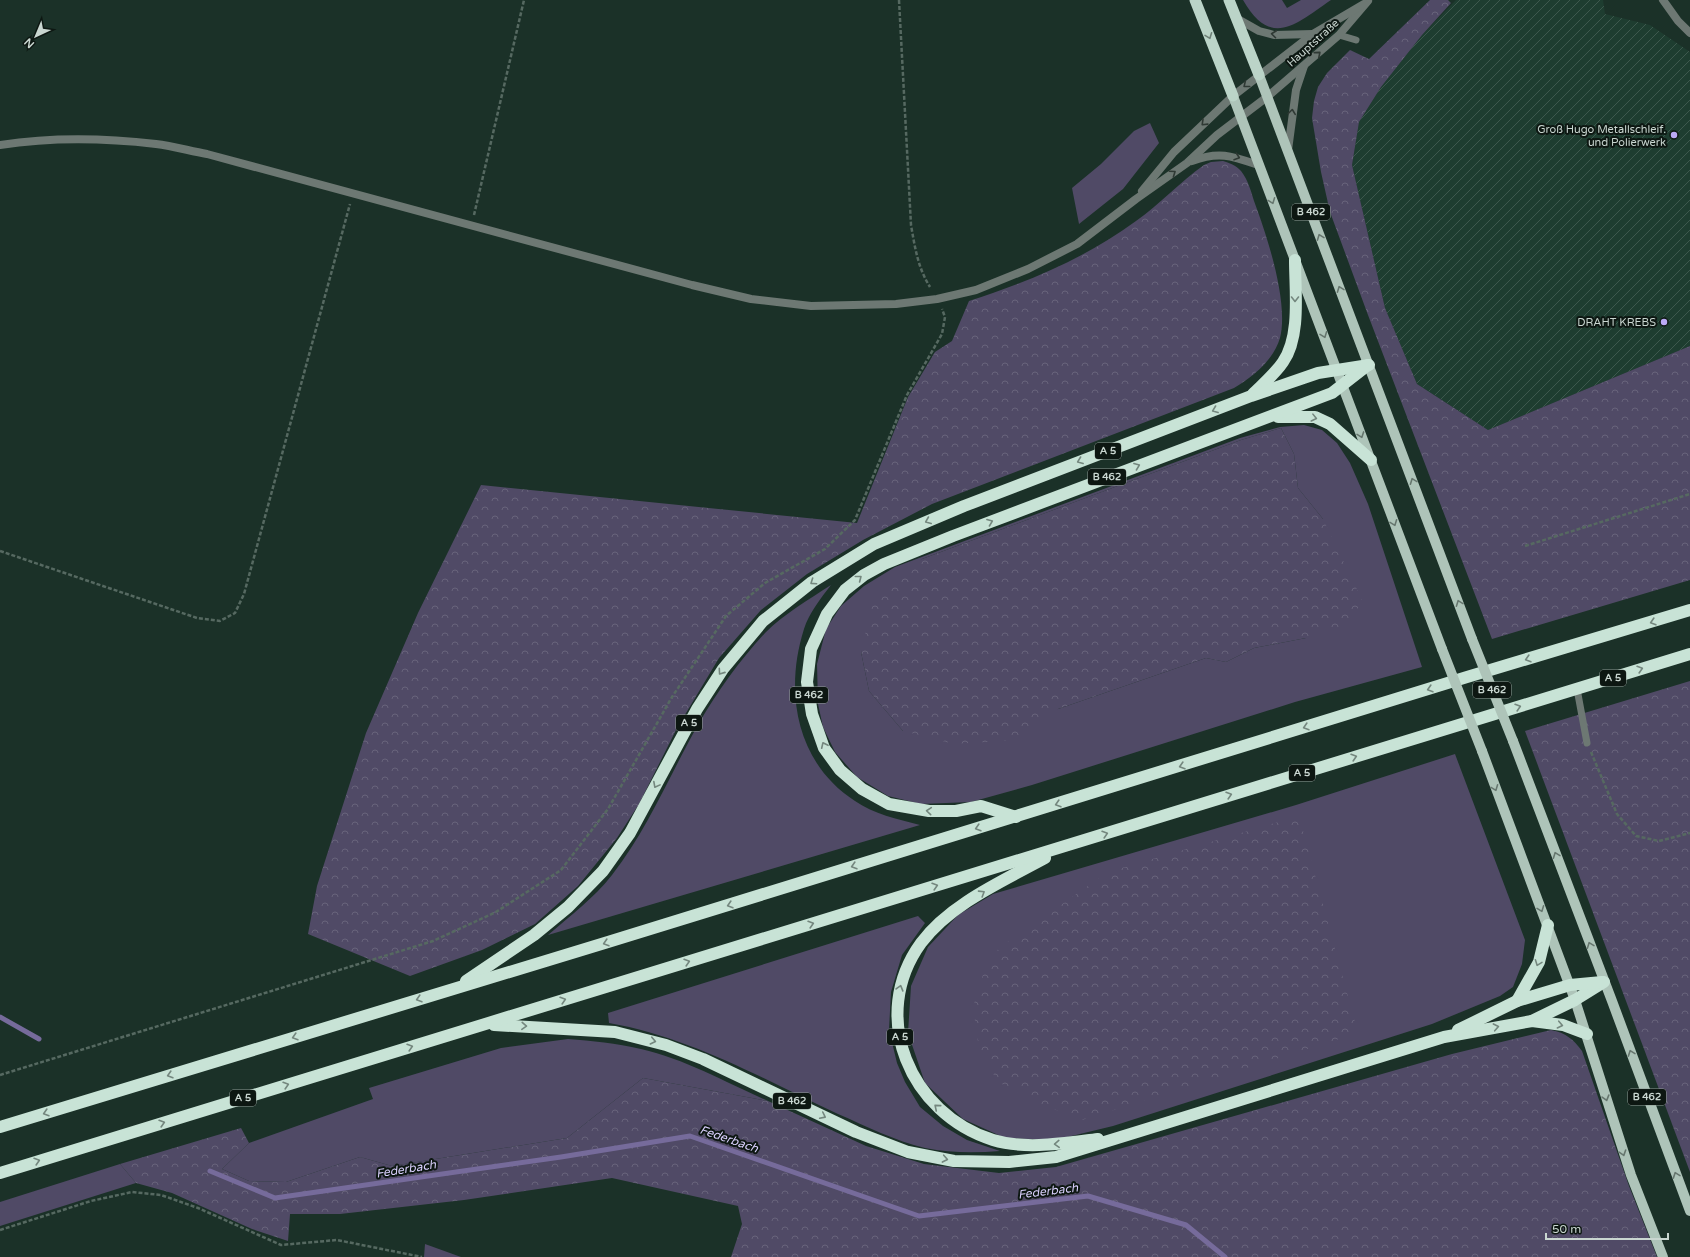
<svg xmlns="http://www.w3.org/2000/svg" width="1690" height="1257" font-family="'Varela Round',sans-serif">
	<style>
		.industrial { fill: url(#industrial-furrows) }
		.grass { fill: #504a66; fill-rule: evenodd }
		.forest { fill: url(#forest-crowns) }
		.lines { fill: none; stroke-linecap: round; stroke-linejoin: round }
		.stream { stroke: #766b9b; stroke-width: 5 }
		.path { stroke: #566961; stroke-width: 2.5; stroke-dasharray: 4 2; stroke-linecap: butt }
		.service { stroke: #6d7873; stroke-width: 7 }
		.minor { stroke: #6d7873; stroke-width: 8 }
		.tertiary { stroke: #6d7873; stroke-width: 8 }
		.primary { stroke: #aec4b9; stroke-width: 10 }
		.trunk { stroke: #bbd4c8; stroke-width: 11 }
		.motorway { stroke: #c8e3d6; stroke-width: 12 }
		.primary-bridge { stroke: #aec4b9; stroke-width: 10 }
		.oneway { stroke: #2f3934 }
		.oneway2 { stroke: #6d7f76 }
		.oneway3 { stroke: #66766e }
		.oneway4 { stroke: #74877e }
		.poi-dot { fill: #bcaaf6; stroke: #0d1712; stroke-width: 1.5 }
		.labels { text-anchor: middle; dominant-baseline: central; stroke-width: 4; stroke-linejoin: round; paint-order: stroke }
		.shield { fill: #0d1712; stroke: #919d97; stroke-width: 1 }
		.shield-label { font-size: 10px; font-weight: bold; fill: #c9d6d0 }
		.street-label { font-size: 11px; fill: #c9d6d0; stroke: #0d1712 }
		.poi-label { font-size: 11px; fill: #c9d6d0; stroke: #0d1712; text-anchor: end }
		.water-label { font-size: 12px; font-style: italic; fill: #d9cffc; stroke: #0d1712 }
	</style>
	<defs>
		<pattern id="industrial-furrows" width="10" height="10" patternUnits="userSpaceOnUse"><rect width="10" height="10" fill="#1e3d30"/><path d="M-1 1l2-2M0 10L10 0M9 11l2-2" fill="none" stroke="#3d584d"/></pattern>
		<pattern id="forest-crowns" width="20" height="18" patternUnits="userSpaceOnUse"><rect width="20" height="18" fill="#504a66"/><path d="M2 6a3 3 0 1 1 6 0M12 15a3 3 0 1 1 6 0" fill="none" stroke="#68637b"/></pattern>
	</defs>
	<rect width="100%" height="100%" fill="#1b3128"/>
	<polygon class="industrial" points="1456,0 1603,0 1605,14 1650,25 1690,52 1690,346 1488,430 1417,384 1385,308 1352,165 1359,122 1381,87 1422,35"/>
	<g class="grass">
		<path d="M1243,0H1282L1287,8L1301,0H1331C1296,24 1271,49 1243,0Z"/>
		<polygon points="1150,123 1159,143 1123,189 1079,224 1072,188 1101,164 1134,131"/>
		<path d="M1304,425L1322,430L1337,443L1350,463L1368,504L1422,667L1295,702L1032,785L971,802L921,804L888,796L857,777L835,752L823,727L818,704L817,664L826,629L841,606L864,586L895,567L1240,438L1280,427ZM1281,428L1294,454L1298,488L1323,519L1306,638L1254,648L1226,662L1206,658L1058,709L903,731L869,691L861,652L922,559L1241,440Z"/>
		<path d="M831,585C821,598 809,613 804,629C784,692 796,763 855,801C874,814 897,819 920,825L548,935C570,916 594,898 612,875C648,829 670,774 699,723C717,692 740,660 765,633C784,614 808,600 831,585Z"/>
		<polygon points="1455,754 1525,940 1522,964 1513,987 1500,996 1432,1024 1113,1126 1055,1140 1005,1138 963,1119 925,1083 908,1033 911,986 928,947 958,915 993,894 1296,805"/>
		<path d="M918,916L925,923L902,955L891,992L889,1030L897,1063L905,1082L920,1107L943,1126L967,1140L1000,1151C975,1153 950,1153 925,1148C895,1141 866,1126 838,1114C763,1079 690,1037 609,1023L608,1013Z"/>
		<path d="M568,1039C592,1041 616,1043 641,1049C685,1059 727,1083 768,1101L643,1078L567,1138L392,1166L360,1157L286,1182L249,1181L222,1169L249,1143L373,1099L369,1088L501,1048Z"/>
		<polygon points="120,1164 136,1183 0,1226 0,1202"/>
		<polygon points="425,1244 461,1257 424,1257"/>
	</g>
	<g class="forest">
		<polygon points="1430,0 1448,0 1451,3 1422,35 1381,87 1359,122 1352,165 1385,308 1417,384 1488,430 1690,346 1690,580 1492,639 1368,315 1330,212 1321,172 1312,118 1314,101 1318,87 1327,73 1350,50 1369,59"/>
		<path d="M1223,161C1229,163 1236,165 1241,171C1248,180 1251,191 1254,201C1267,236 1289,302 1280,338C1273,361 1253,376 1234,388L932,504L863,540L807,574L761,610L719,658L677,728L639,804L617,838L578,886L535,924L482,950L410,976L308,934L317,886L366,733L418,613L481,485L857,523L908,397L935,352L952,341L969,301C1028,282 1086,258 1136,221C1160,204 1180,182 1204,165L1211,162Z"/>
		<polygon points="1281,428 1294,454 1298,488 1323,519 1362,600 1350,623 1306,638 1254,648 1226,662 1206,658 1058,709 1017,740 954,744 903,731 869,691 861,652 874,597 922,559 1241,440"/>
		<polygon points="1690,681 1690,1172 1525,731"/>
		<polygon points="1299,816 1358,1033 1082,1120 1041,1104 998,1082 979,1049 973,1007 984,971 999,948 1108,872"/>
		<path d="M1551,1030C1566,1033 1573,1039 1582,1051L1629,1186L1657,1257H731L742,1224L738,1206L612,1178L464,1200L340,1214H290L288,1241L252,1229L172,1193L136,1183L120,1164L241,1128L249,1143L222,1169L249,1181L286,1182L360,1157L392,1166L567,1138L643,1078L768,1101L866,1146L924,1164L999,1173L1056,1167L1452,1054Z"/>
	</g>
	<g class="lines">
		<g class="stream">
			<polyline points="0,1017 39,1039"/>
			<polyline points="210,1171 275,1198 561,1157 690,1136 919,1216 1088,1196 1186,1225 1225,1257"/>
		</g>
		<g class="path">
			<path d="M899,0L911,225C915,248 918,268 930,287"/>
			<polyline points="474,215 524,0"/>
			<polyline points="1525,546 1690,494"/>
			<polyline points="0,551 197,618 220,621 235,613 244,594 350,204"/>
			<polyline points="1591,752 1617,814 1636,836 1659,841 1690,833"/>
			<polyline points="0,1075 433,941 496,912 561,870 608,809 672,697 726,616 765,583 825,549 855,520 907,395 942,334 945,317 942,309"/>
			<polyline points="0,1230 91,1201 132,1192 161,1195 198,1208 281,1245 337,1240 422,1257"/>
		</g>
		<g class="service">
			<polyline points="1339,35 1356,40"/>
			<polyline points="1577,689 1587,743"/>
		</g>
		<polyline class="minor" points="1663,0 1678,21 1690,33"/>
		<g class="tertiary">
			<polyline points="1236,18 1259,31 1274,35 1313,34"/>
			<path d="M0,145C52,137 104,138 156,144C173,146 190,151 207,154L692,285L751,299L811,306L896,304L937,299L976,290L1028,269L1077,244L1136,199L1187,163L1217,135L1267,97L1339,35L1368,1"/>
			<polyline points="1288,150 1296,90 1304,66"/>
			<path d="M1192,161C1219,151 1232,156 1258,165"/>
			<polyline points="1142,191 1174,152 1233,96 1313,34 1364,4"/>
		</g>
		<g class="primary">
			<polyline points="1259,75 1472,639"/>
			<polyline points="1233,96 1442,649"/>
			<polyline points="1513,741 1612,1001 1690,1211"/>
			<polyline points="1482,751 1575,1000 1631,1175 1663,1257"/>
		</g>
		<g class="trunk">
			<polyline points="1195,0 1233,96"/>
			<polyline points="1229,0 1259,75"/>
		</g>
		<g class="motorway">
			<path d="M1253,394C1263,384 1275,374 1283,362C1301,336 1295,291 1295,260"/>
			<polyline points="1278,417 1315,417 1330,424 1371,460"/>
			<polyline points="1016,817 981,806 956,811 929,811 889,804 862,789 840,770 824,748 812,714 807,682 811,649 827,614 845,590 864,575 884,564 953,536 1332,393 1368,365"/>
			<path d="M1045,858C1003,881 950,904 921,943C868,1016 910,1114 993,1140C1026,1150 1065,1143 1098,1139"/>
			<polyline points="466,981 534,935 568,907 603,871 630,833 697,709 723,669 763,621 812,582 874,544 964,506 1251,396 1318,373 1369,365"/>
			<polyline points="1517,1001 1539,962 1548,925"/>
			<polyline points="1532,1021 1563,1025 1587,1034"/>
			<polyline points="494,1025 615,1032 666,1045 703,1059 856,1132 908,1152 954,1161 1009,1162 1056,1157 1444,1037 1532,1021 1575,1000 1604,982"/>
			<polyline points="1458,1030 1517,1001 1570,985 1602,982"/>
			<polyline points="0,1127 608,942 1467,677 1690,610"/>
			<polyline points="0,1173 1690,654"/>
		</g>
		<g class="primary-bridge">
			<polyline points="1472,639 1513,741"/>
			<polyline points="1442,649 1482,751"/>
		</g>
	</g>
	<defs><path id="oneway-chevron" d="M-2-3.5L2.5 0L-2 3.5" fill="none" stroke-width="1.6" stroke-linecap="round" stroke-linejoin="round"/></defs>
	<g class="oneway">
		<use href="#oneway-chevron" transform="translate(1274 34) rotate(-173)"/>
		<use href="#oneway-chevron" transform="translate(1318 54) rotate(-41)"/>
		<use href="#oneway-chevron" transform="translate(1246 85) rotate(141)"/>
		<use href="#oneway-chevron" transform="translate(1292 112) rotate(-83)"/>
		<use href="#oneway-chevron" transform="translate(1204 123) rotate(136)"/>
		<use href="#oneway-chevron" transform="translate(1237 157) rotate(18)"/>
		<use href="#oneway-chevron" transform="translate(1173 173) rotate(-35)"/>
	</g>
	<use class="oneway2" href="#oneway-chevron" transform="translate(1209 36) rotate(69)"/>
	<g class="oneway3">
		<use href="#oneway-chevron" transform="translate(1272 201) rotate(69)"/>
		<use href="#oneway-chevron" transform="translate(1320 237) rotate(-111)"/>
		<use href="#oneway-chevron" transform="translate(1340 289) rotate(-111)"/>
		<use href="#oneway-chevron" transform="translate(1324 335) rotate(69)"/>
		<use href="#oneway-chevron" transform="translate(1361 435) rotate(70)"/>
		<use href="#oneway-chevron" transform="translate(1413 481) rotate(-111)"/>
		<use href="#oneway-chevron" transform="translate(1394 523) rotate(69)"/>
		<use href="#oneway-chevron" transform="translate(1459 603) rotate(-111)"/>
		<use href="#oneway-chevron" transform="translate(1495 788) rotate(69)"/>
		<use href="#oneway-chevron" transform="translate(1556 855) rotate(-111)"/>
		<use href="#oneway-chevron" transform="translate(1541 909) rotate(69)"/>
		<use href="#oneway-chevron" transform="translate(1590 945) rotate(-111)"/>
		<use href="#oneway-chevron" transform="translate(1631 1053) rotate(-110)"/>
		<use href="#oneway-chevron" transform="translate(1606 1098) rotate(74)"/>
		<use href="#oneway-chevron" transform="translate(1623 1153) rotate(72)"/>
		<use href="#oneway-chevron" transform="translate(1676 1175) rotate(-110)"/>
	</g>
	<g class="oneway4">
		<use href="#oneway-chevron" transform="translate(1295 299) rotate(90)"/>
		<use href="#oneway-chevron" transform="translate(1215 410) rotate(159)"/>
		<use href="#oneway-chevron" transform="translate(1314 418) rotate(14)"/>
		<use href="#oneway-chevron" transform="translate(1080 461) rotate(159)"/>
		<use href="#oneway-chevron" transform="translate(1137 466) rotate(-21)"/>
		<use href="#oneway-chevron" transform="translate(928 521) rotate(157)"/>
		<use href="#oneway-chevron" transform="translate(990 522) rotate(-21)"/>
		<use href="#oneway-chevron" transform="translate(859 578) rotate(-38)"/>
		<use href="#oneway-chevron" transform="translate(813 582) rotate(146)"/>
		<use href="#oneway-chevron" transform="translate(1653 622) rotate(163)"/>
		<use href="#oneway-chevron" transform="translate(1528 659) rotate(163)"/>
		<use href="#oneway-chevron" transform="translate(1640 669) rotate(-17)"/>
		<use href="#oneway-chevron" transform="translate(721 672) rotate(125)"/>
		<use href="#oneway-chevron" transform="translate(1430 689) rotate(163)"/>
		<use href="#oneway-chevron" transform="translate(1518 707) rotate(-17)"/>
		<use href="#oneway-chevron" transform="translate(1306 727) rotate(163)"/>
		<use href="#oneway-chevron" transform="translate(824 745) rotate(-115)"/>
		<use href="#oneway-chevron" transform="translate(1354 757) rotate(-17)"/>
		<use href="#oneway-chevron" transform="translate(1182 766) rotate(163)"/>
		<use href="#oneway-chevron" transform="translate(656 785) rotate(118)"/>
		<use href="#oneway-chevron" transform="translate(1229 795) rotate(-17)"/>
		<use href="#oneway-chevron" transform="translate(1058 804) rotate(163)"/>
		<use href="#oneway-chevron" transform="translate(929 811) rotate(-175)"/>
		<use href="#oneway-chevron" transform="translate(978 828) rotate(163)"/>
		<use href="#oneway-chevron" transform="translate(1105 834) rotate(-17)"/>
		<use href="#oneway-chevron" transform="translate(854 866) rotate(163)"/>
		<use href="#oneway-chevron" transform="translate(935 886) rotate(-17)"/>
		<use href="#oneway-chevron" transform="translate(982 893) rotate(-32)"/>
		<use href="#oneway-chevron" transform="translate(730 905) rotate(163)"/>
		<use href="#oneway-chevron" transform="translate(811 924) rotate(-17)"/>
		<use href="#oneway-chevron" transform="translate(606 943) rotate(163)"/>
		<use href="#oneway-chevron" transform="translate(687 962) rotate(-17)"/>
		<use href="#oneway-chevron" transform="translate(1538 963) rotate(111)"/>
		<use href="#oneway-chevron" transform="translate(900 988) rotate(-74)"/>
		<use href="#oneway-chevron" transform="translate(419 999) rotate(163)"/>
		<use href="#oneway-chevron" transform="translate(563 1000) rotate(-17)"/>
		<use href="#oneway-chevron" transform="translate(1560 1025) rotate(12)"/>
		<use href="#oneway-chevron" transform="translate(524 1026) rotate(3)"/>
		<use href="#oneway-chevron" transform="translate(1496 1027) rotate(-11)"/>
		<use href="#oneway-chevron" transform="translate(295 1037) rotate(163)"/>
		<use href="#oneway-chevron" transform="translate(653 1041) rotate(13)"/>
		<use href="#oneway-chevron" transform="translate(410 1047) rotate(-17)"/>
		<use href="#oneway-chevron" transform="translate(170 1075) rotate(163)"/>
		<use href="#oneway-chevron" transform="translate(286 1085) rotate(-17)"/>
		<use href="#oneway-chevron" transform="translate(937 1107) rotate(-140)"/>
		<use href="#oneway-chevron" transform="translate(46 1113) rotate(163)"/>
		<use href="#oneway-chevron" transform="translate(823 1116) rotate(26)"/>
		<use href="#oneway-chevron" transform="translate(162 1123) rotate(-17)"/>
		<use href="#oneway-chevron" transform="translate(1057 1144) rotate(177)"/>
		<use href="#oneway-chevron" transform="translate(945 1159) rotate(11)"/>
		<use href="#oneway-chevron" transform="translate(37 1161) rotate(-17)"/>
	</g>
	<g class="poi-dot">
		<circle cx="1674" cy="135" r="4"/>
		<circle cx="1664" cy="322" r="4"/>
	</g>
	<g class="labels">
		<g class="shield">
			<rect x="1292" y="204" width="38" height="16" rx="3"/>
			<rect x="1095" y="443" width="26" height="16" rx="3"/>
			<rect x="1088" y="469" width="38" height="16" rx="3"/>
			<rect x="1600" y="670" width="26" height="16" rx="3"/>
			<rect x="1473" y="682" width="38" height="16" rx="3"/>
			<rect x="790" y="687" width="38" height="16" rx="3"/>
			<rect x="676" y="715" width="26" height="16" rx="3"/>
			<rect x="1289" y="765" width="26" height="16" rx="3"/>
			<rect x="887" y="1029" width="26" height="16" rx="3"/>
			<rect x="1628" y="1089" width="38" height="16" rx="3"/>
			<rect x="230" y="1090" width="26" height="16" rx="3"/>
			<rect x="773" y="1093" width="38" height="16" rx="3"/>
		</g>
		<g class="shield-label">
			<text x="1311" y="212">B 462</text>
			<text x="1108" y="451">A 5</text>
			<text x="1107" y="477">B 462</text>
			<text x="1613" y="678">A 5</text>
			<text x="1492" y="690">B 462</text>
			<text x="809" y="695">B 462</text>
			<text x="689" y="723">A 5</text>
			<text x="1302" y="773">A 5</text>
			<text x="900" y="1037">A 5</text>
			<text x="1647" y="1097">B 462</text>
			<text x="243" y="1098">A 5</text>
			<text x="792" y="1101">B 462</text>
		</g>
		<g class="street-label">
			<text transform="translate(1313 43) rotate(-42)">Hauptstraße</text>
		</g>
		<g class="poi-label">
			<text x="1666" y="129">Groß Hugo Metallschleif.<tspan x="1666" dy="13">und Polierwerk</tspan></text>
			<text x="1656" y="322">DRAHT KREBS</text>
		</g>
		<g class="water-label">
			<text transform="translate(729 1139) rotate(19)">Federbach</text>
			<text transform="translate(406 1169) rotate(-9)">Federbach</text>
			<text transform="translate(1048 1191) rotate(-7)">Federbach</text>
		</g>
	</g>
	<g transform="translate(36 36) rotate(224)" stroke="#0d1712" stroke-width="3" paint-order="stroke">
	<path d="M0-3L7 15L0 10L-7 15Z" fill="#c9d6d0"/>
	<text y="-6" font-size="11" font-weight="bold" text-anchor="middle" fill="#c9d6d0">N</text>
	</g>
	<path d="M1546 1233v6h122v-6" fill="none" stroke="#c9d6d0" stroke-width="2"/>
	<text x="1552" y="1233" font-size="12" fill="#c9d6d0" stroke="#0d1712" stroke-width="3" paint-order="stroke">50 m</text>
</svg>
